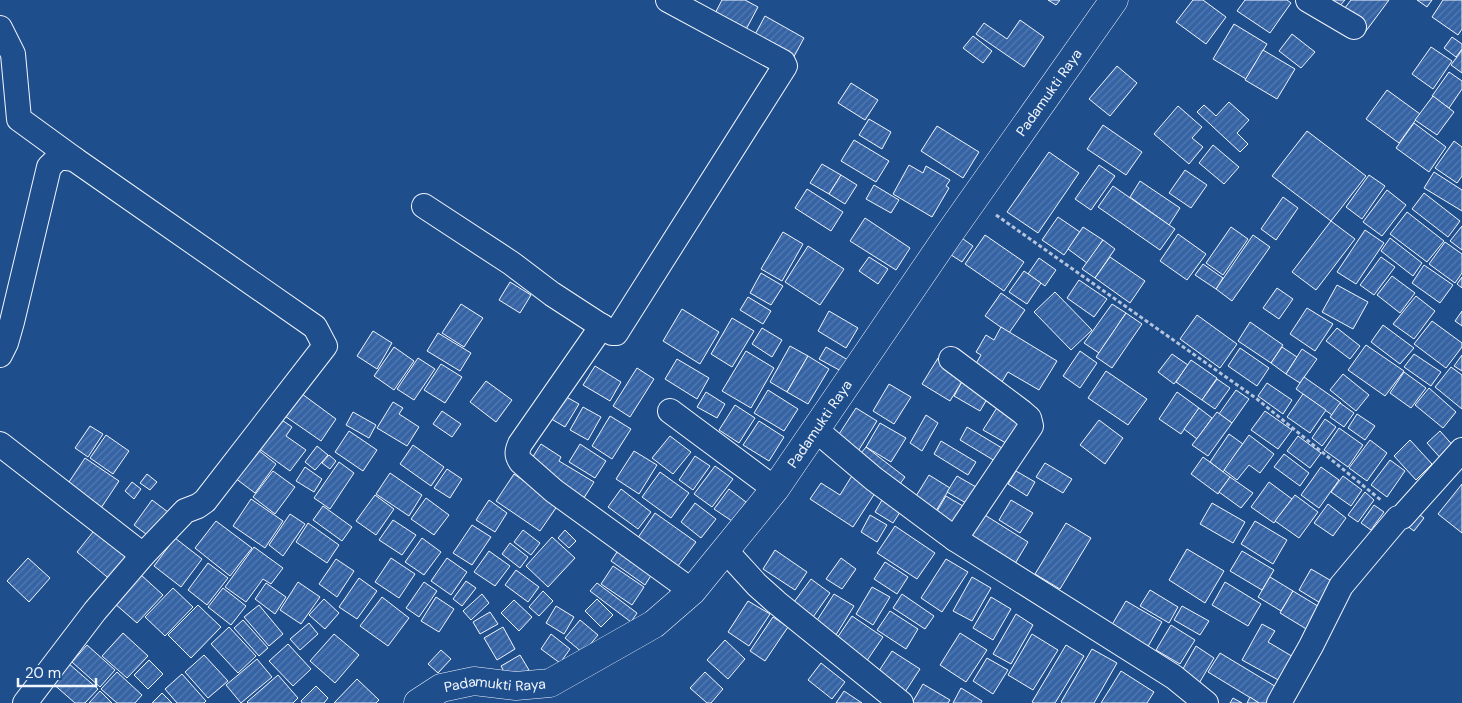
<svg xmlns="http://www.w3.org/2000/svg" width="1462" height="703" font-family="'DM Sans',sans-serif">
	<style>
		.building { fill: url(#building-hatch); stroke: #f2f6ff }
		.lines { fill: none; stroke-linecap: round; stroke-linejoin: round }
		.street-casing { stroke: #f2f6ff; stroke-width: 26 }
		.secondary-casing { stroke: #f2f6ff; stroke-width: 29 }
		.path { stroke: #b3c4dc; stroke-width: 3; stroke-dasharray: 4 2.5; stroke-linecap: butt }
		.street { stroke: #1f4e8c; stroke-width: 24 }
		.secondary { stroke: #1f4e8c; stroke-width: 28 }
		.labels { text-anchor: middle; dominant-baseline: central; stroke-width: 4; stroke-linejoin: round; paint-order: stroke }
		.street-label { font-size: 14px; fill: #f2f6ff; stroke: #1f4e8c }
	</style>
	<defs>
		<pattern id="building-hatch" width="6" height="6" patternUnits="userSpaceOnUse" patternTransform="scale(1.25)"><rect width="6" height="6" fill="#3563a3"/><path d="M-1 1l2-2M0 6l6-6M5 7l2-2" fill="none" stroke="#537ab1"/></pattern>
	</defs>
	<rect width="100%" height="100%" fill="#1f4e8c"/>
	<g class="building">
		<polygon points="722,0 745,0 758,7 742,37 711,21"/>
		<polygon points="1048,0 1060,0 1056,5"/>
		<polygon points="1193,0 1203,0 1226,17 1206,44 1176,22"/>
		<polygon points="1245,0 1287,0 1291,3 1270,33 1237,11"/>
		<polygon points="1325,0 1345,0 1336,10"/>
		<polygon points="1351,0 1389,0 1366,31 1341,13"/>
		<polygon points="1417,0 1432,0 1427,7"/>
		<polygon points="1443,0 1462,0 1462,29 1458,35 1432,17"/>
		<polygon points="765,16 804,38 791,62 752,40"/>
		<polygon points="1020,20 1044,37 1024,67 976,34 984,23 1007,39"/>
		<polygon points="1234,24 1267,44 1246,79 1213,59"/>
		<polygon points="1292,34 1315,52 1301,68 1279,51"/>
		<polygon points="973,36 992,51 983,63 963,48"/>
		<polygon points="1452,37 1462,44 1462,49 1456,57 1444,48"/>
		<polygon points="1431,47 1452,61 1433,89 1412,74"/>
		<polygon points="1263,50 1295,69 1277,99 1245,80"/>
		<polygon points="1462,50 1462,73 1451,65"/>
		<polygon points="1117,66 1137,83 1110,116 1089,99"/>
		<polygon points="1449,72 1462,81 1462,89 1449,108 1432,96"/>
		<polygon points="851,83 878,100 865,120 838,103"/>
		<polygon points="1387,90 1420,114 1399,143 1366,119"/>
		<polygon points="1433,96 1454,112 1437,135 1415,120"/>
		<polygon points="1229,102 1249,120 1237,133 1248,144 1240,152 1197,112 1204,105 1216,116"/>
		<polygon points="1178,106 1202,127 1192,138 1203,147 1189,164 1154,134"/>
		<polygon points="869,119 891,132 882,149 859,135"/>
		<polygon points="1414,123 1446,147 1429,172 1396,148"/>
		<polygon points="1103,125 1142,152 1126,175 1087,149"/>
		<polygon points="937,126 979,152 963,178 921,151"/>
		<polygon points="1307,131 1366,176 1331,221 1272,176"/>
		<polygon points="854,140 889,161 876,182 841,161"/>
		<polygon points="1454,141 1462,147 1462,176 1457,183 1435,168"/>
		<polygon points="1213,145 1239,167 1224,184 1199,163"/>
		<polygon points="1049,152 1079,173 1038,233 1007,212"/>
		<polygon points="822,164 841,175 829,194 810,183"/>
		<polygon points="909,165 923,173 926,166 950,180 946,186 949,188 932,217 893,194"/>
		<polygon points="1099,165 1115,176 1091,210 1075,199"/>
		<polygon points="1185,170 1207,185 1191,208 1169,193"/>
		<polygon points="1434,172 1462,190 1462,211 1424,188"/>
		<polygon points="841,175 857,185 845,204 829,194"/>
		<polygon points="1369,175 1385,186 1362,219 1346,207"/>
		<polygon points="1140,181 1180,208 1169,225 1130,197"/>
		<polygon points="874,185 899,200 891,213 866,199"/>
		<polygon points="1113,186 1175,229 1160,250 1098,207"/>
		<polygon points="807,189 843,212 831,231 795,208"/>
		<polygon points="1387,190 1406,205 1382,236 1363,222"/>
		<polygon points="1424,193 1460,221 1448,237 1412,209"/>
		<polygon points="1283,197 1298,208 1276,240 1261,229"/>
		<polygon points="1407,212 1444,241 1427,262 1390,234"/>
		<polygon points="1058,217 1080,232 1064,255 1042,240"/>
		<polygon points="865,218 910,248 896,270 850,241"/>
		<polygon points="1331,221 1355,239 1316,290 1292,272"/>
		<polygon points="1462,226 1462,250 1450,241"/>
		<polygon points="1083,227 1103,240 1087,263 1068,249"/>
		<polygon points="1231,227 1248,239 1223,275 1206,263"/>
		<polygon points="1365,230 1384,243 1356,284 1337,272"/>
		<polygon points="783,232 803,244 782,281 761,269"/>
		<polygon points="956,234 973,246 962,262 945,251"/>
		<polygon points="1178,234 1206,254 1187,280 1160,261"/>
		<polygon points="985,235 1024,262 1004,291 965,264"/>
		<polygon points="1253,235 1270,247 1232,301 1216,289"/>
		<polygon points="1390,238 1422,263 1413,276 1381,251"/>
		<polygon points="1103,240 1115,249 1095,278 1082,269"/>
		<polygon points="1445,242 1462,254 1462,273 1455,283 1429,264"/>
		<polygon points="808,246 844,269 820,305 785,282"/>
		<polygon points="869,257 888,269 878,284 859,271"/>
		<polygon points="1110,257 1145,281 1130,303 1095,278"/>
		<polygon points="1381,257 1395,267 1374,295 1360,285"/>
		<polygon points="1039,258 1056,270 1045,286 1028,274"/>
		<polygon points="1203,264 1223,278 1216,289 1195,275"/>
		<polygon points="1424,265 1453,285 1440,303 1412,283"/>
		<polygon points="1024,271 1041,283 1027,304 1009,292"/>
		<polygon points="761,273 783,286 771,305 750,293"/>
		<polygon points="1392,276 1415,293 1400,313 1377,295"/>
		<polygon points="1462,277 1462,288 1457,284"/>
		<polygon points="1079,280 1107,299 1094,317 1067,298"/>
		<polygon points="510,282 531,295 520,313 499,300"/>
		<polygon points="1337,285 1368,302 1353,329 1322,312"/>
		<polygon points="1277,288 1293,299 1279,319 1263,308"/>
		<polygon points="1055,292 1092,330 1071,350 1034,312"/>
		<polygon points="1001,293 1025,310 1009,333 985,316"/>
		<polygon points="1416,296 1435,311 1414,339 1393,324"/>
		<polygon points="748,297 771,311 763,324 740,310"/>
		<polygon points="461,304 483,318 464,347 442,333"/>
		<polygon points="1112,304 1126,313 1099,353 1084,343"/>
		<polygon points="1307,308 1333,324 1315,351 1290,334"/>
		<polygon points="682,309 719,332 700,364 663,341"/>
		<polygon points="829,311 858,328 846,348 818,331"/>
		<polygon points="1462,311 1462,326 1455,321"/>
		<polygon points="1126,313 1142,324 1112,368 1096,357"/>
		<polygon points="1197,315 1237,344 1220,368 1180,339"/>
		<polygon points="732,318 754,331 732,367 711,354"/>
		<polygon points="1432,321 1462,343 1462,347 1446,368 1414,344"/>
		<polygon points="1250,322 1283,345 1271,363 1238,341"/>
		<polygon points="1383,325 1414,348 1400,364 1371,342"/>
		<polygon points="1001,327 1057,361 1039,390 1008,372 1000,385 973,369 981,355 976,352 986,335 994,340"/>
		<polygon points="762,328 782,340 772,357 752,344"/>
		<polygon points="1337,328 1360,346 1350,359 1326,341"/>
		<polygon points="373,331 392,343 377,369 357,356"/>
		<polygon points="438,333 471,353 460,371 427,351"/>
		<polygon points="1366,345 1404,371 1385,396 1348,370"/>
		<polygon points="790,346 808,356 787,392 770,382"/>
		<polygon points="394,347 414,361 394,390 374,376"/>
		<polygon points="826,347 848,360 841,371 819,359"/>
		<polygon points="1282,347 1297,357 1286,374 1271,363"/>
		<polygon points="1240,348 1269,368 1257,386 1228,366"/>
		<polygon points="1302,349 1317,359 1300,383 1286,374"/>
		<polygon points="746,351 774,368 751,408 722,391"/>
		<polygon points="1080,351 1097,363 1080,388 1063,376"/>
		<polygon points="1172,354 1188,365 1174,384 1158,372"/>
		<polygon points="1414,354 1441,372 1431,386 1404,367"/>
		<polygon points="1462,355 1462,371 1454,366"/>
		<polygon points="808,356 829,369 808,404 787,392"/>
		<polygon points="418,358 435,369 414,400 397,389"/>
		<polygon points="938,358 966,375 950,401 922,384"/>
		<polygon points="677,359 709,378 697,399 665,379"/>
		<polygon points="1191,360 1217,378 1202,400 1176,382"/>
		<polygon points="441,364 462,377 445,403 424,390"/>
		<polygon points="595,366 621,382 610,401 583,385"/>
		<polygon points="1451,367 1462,375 1462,409 1435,387"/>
		<polygon points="637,368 654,379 630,417 613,406"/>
		<polygon points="1106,371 1147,399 1128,425 1088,398"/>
		<polygon points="1404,372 1426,388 1411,408 1390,393"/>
		<polygon points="1343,374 1369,395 1356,411 1330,390"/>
		<polygon points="1304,377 1341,403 1332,415 1296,389"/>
		<polygon points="1217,379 1230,388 1215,409 1202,400"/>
		<polygon points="963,380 989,396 980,411 954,396"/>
		<polygon points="486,381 512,400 496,422 470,402"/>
		<polygon points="1267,383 1292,400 1283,414 1258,396"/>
		<polygon points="889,384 911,397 894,424 873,411"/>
		<polygon points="1429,388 1456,412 1443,428 1415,405"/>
		<polygon points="768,390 798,409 784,431 754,413"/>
		<polygon points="1236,390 1249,399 1232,423 1219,414"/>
		<polygon points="298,391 336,419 321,441 282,414"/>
		<polygon points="706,392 725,404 717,418 697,407"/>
		<polygon points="1177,392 1199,408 1181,434 1159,419"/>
		<polygon points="561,394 579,404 565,427 548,417"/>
		<polygon points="1303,394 1326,410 1310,433 1287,417"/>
		<polygon points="393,402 403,408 399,414 419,427 407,446 377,428"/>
		<polygon points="1000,403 1029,421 1013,447 983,430"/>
		<polygon points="1340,403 1354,413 1344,427 1330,417"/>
		<polygon points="735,405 755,418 739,443 719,430"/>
		<polygon points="583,407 601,417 588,440 570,430"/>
		<polygon points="856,408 877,421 855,456 834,442"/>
		<polygon points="1199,408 1212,418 1197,439 1184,429"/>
		<polygon points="442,411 461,424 452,437 433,424"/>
		<polygon points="1265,411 1292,430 1278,449 1251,430"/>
		<polygon points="353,412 376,425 369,438 346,425"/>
		<polygon points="1217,412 1232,423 1208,456 1192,445"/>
		<polygon points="1357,414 1375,426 1365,440 1348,428"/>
		<polygon points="926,415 938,423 922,451 910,443"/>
		<polygon points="610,416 631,429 612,459 592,446"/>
		<polygon points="279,418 292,427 286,436 306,450 290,471 258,448"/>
		<polygon points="1325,419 1336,427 1322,446 1312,438"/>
		<polygon points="1099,420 1123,438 1105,464 1080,445"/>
		<polygon points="759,421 784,437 769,461 743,445"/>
		<polygon points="880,423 906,438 891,462 866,447"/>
		<polygon points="90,426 103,434 88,457 75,448"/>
		<polygon points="967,427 1002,448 995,461 960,440"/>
		<polygon points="1339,428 1363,445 1348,467 1324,450"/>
		<polygon points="349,431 377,450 363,471 335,452"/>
		<polygon points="1440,431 1457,450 1444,462 1427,443"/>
		<polygon points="1229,434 1243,444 1223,472 1210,462"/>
		<polygon points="106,435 129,451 113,474 90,458"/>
		<polygon points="1249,435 1274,454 1260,473 1249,465 1237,480 1224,470"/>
		<polygon points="670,436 691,452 673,474 652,458"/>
		<polygon points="1298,436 1321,453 1310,468 1287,451"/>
		<polygon points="1370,440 1387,453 1367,481 1349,468"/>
		<polygon points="1410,440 1432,464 1416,480 1394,456"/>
		<polygon points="941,441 976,462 968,475 934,454"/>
		<polygon points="541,444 561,457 559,461 594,482 582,501 532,458"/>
		<polygon points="580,444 606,461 595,478 569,462"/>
		<polygon points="413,445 444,467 431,486 400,464"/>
		<polygon points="253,446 276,464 255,493 231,475"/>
		<polygon points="317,446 328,455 315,470 305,462"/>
		<polygon points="866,447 905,477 896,489 857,458"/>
		<polygon points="634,451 657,465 639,494 616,479"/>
		<polygon points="1284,454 1309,473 1300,486 1274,467"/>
		<polygon points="329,455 336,461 330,469 322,463"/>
		<polygon points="695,456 710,466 693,490 679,480"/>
		<polygon points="1203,457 1230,477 1218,494 1191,474"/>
		<polygon points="85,458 119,481 101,508 67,485"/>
		<polygon points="1390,460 1405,471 1387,497 1371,485"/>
		<polygon points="339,462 354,473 330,509 314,498"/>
		<polygon points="1045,463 1072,479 1063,493 1036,477"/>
		<polygon points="715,466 733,479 712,507 694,494"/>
		<polygon points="305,467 322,479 314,492 296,481"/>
		<polygon points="1321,467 1339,480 1319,508 1301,495"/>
		<polygon points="447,469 462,479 450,498 434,488"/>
		<polygon points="273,471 295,487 275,514 253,497"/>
		<polygon points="1016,471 1035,482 1027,496 1008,484"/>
		<polygon points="660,472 689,493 671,518 642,497"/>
		<polygon points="390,473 422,495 409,516 376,494"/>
		<polygon points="147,474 157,482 150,490 140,483"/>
		<polygon points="514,474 558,505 540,531 496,501"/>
		<polygon points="853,474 877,490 853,527 810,499 821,483 840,495"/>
		<polygon points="929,475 950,488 934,514 913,501"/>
		<polygon points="957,476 976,487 966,503 947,492"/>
		<polygon points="1343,476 1362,490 1351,506 1331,492"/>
		<polygon points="1230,477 1253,493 1241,508 1219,492"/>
		<polygon points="132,482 141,489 134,499 125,491"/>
		<polygon points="1269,482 1292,499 1274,523 1251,507"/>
		<polygon points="1462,484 1462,533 1438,514"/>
		<polygon points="621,489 651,512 638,529 608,507"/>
		<polygon points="729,489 746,502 732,521 714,509"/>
		<polygon points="1365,492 1374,500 1358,522 1348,515"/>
		<polygon points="375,495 394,509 376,535 356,521"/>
		<polygon points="885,495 904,506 893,523 875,512"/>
		<polygon points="1295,495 1318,512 1299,538 1275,521"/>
		<polygon points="946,496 968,509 955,529 934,516"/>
		<polygon points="426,498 449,515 434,535 411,519"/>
		<polygon points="251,499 283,521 265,548 233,526"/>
		<polygon points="152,500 172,515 154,540 134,525"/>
		<polygon points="489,500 507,513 495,532 476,520"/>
		<polygon points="1011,500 1033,513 1020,533 999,520"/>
		<polygon points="695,503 716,519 701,538 681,522"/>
		<polygon points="1212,503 1245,522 1233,543 1200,524"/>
		<polygon points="1328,504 1346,518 1333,536 1314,523"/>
		<polygon points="1374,505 1384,512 1371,530 1361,523"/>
		<polygon points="323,506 352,527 342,541 313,520"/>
		<polygon points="1412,509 1424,518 1414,531 1403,523"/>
		<polygon points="980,512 1028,542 1013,567 964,538"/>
		<polygon points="655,513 696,542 675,570 635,542"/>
		<polygon points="290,514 305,524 283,556 269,545"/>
		<polygon points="870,515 887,525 877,542 861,532"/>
		<polygon points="393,520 416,535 402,555 379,540"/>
		<polygon points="216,521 252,548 230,576 195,548"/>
		<polygon points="1255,521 1287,540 1273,564 1241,544"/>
		<polygon points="308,523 339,545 327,563 296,542"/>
		<polygon points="1066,523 1091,538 1060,589 1035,574"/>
		<polygon points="472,525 491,537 472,565 453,553"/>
		<polygon points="895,526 935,553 917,579 877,553"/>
		<polygon points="97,527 133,557 112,581 77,552"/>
		<polygon points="523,530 540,543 531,555 514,542"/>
		<polygon points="565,530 576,541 569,548 558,538"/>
		<polygon points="552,537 575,558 548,587 526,566"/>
		<polygon points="175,538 202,559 181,587 154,566"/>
		<polygon points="422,538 441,552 424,575 405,562"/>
		<polygon points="510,543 528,557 520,568 502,554"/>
		<polygon points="621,546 655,569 645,585 611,561"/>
		<polygon points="254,547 283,568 271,584 263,579 246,602 225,587"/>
		<polygon points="1187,549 1224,571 1205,603 1169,580"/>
		<polygon points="775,550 807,572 795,590 763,569"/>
		<polygon points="489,551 510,566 495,586 474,572"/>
		<polygon points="1242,551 1274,570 1262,590 1230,571"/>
		<polygon points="28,558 50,578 29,602 7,581"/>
		<polygon points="391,558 415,574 399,598 375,582"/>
		<polygon points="447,558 467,572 451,595 431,581"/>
		<polygon points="841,558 856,569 842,589 826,579"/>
		<polygon points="336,559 354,571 337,597 319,584"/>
		<polygon points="946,559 968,572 942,612 921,598"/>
		<polygon points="885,562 908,577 897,594 874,579"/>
		<polygon points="208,563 228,578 207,605 188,590"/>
		<polygon points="613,566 644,587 632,605 601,584"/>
		<polygon points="1311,569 1335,583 1322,604 1299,590"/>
		<polygon points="516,570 539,587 528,602 505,585"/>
		<polygon points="140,574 163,595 137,623 114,603"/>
		<polygon points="972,577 991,588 972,621 953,611"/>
		<polygon points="1270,577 1293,591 1281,611 1258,597"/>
		<polygon points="359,578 377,591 357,619 339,607"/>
		<polygon points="811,579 830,593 811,620 791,606"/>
		<polygon points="466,581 476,588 462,606 453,599"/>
		<polygon points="298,582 320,597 301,624 280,610"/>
		<polygon points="424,582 437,591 419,617 406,608"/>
		<polygon points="1225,582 1261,604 1248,626 1212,605"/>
		<polygon points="266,583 286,597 275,614 255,599"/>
		<polygon points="597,583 637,613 631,622 590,591"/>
		<polygon points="872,587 890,597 873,625 856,614"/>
		<polygon points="173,588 193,607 165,636 145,617"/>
		<polygon points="223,588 246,606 231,625 208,607"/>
		<polygon points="1150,590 1178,607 1169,623 1140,606"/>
		<polygon points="543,591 553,601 539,616 529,607"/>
		<polygon points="1293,591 1321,608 1308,630 1280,613"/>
		<polygon points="482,594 489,603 471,620 463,611"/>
		<polygon points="834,594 854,606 834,638 814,625"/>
		<polygon points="902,594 934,616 925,629 893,608"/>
		<polygon points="382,597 409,618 388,646 360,626"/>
		<polygon points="436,597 454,609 439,632 421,621"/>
		<polygon points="991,597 1011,609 993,640 973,628"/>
		<polygon points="324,599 339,613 325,629 309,615"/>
		<polygon points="597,599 613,615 601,627 585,611"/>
		<polygon points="514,600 532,617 519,631 501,613"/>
		<polygon points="748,601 770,614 749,646 728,632"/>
		<polygon points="1126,601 1162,622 1146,650 1110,628"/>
		<polygon points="198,605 221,627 191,658 168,635"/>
		<polygon points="259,605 283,634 269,646 244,617"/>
		<polygon points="556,606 574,617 564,634 546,623"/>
		<polygon points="1182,606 1209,621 1200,635 1174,620"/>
		<polygon points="890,611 918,629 906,649 877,630"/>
		<polygon points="490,612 498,624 480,634 473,622"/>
		<polygon points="1016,614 1033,625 1011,664 993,654"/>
		<polygon points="852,616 883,637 866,662 835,641"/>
		<polygon points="773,617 788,627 765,661 750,651"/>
		<polygon points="243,620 268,648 259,656 234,628"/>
		<polygon points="580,620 598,635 583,653 565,638"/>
		<polygon points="309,623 318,634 300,650 290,639"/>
		<polygon points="1262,624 1275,631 1268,642 1295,658 1282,682 1242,660"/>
		<polygon points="1171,625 1195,640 1180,664 1156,650"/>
		<polygon points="229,627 256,656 238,673 211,644"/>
		<polygon points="503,627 515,649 497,660 484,638"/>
		<polygon points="123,633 148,656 127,678 102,656"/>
		<polygon points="960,633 987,650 966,682 940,665"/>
		<polygon points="334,634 359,655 335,683 310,661"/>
		<polygon points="551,634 570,649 560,663 541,649"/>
		<polygon points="1032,634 1058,650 1033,690 1008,675"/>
		<polygon points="725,640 745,659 728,679 707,660"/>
		<polygon points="288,644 311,669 293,686 269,661"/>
		<polygon points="87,645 115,670 100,687 72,662"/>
		<polygon points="1066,645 1084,656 1055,703 1034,703 1032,702"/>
		<polygon points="1196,646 1214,658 1198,685 1180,674"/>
		<polygon points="1092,649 1117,663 1094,703 1062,703 1061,702"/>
		<polygon points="441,650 451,659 438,673 428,664"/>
		<polygon points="892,651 920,669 905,692 877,674"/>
		<polygon points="1220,653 1278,688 1269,703 1259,703 1208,672"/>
		<polygon points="204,655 228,681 208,698 185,672"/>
		<polygon points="520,655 529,670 509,681 501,666"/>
		<polygon points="987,658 1008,670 993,694 973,681"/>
		<polygon points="257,659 272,677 241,703 226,685"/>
		<polygon points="149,660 163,674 148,689 134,675"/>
		<polygon points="68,663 98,689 85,703 75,703 51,682"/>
		<polygon points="821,663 845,682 832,699 808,680"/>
		<polygon points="1121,671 1154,692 1147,703 1101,703"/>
		<polygon points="117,672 142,695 135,703 117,703 101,689"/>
		<polygon points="705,672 723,689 711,703 707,703 690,688"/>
		<polygon points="182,674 206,701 204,703 177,703 165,689"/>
		<polygon points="278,675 298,698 293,703 248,703 247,702"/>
		<polygon points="357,679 379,700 376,703 334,703"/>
		<polygon points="923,684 950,700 948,703 912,703"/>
		<polygon points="316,686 328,698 324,703 302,703 301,701"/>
		<polygon points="961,688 982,701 981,703 953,703"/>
		<polygon points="100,691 112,703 89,703"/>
		<polygon points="844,691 862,703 836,703"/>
		<polygon points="162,693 172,703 152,703"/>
		<polygon points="1250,697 1259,703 1247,703"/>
		<polygon points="1233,698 1242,703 1230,703"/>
	</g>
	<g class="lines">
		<g class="street-casing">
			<g id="street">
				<polyline points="1308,0 1354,27"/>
				<polyline points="0,28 13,54 19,119 74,159"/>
				<polyline points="424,206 511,263 552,294 612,333 616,333 785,66 783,62 668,0"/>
				<path d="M602,326L520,444C517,451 516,455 521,462L554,491L692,591"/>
				<polyline points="0,355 6,343 12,322 49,167 59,157 74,159 315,327 325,346 205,501 198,506 185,511 143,555 95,611 25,703"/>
				<polyline points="951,359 1022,412 1029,418 1031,426 955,539"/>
				<polyline points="670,411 775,489"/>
				<polyline points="816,430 874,479 955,539 1174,677 1206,703"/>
				<polyline points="0,444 143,555"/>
				<polyline points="726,551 757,585 776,602 901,703"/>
				<polyline points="1279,703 1311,646 1341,586 1398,518 1402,517 1462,450"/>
			</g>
		</g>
		<g class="secondary-casing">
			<g id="secondary">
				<path id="s1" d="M418,703L441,688L474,681L516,686L550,683L654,624L692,591L775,489L949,234L1114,0"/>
			</g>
		</g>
		<polyline class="path" points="996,215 1257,399 1382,501"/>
		<use href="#street" class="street"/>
		<use href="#secondary" class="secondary"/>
	</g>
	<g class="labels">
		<g class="street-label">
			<text stroke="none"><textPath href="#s1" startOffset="921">Padamukti Raya</textPath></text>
			<text stroke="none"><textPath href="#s1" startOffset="518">Padamukti Raya</textPath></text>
			<text stroke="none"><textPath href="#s1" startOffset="82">Padamukti Raya</textPath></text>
		</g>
	</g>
	<path d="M18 678v8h78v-8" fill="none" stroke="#f2f6ff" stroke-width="2.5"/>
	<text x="25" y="678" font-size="15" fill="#f2f6ff" stroke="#1f4e8c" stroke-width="4" paint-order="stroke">20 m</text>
</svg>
